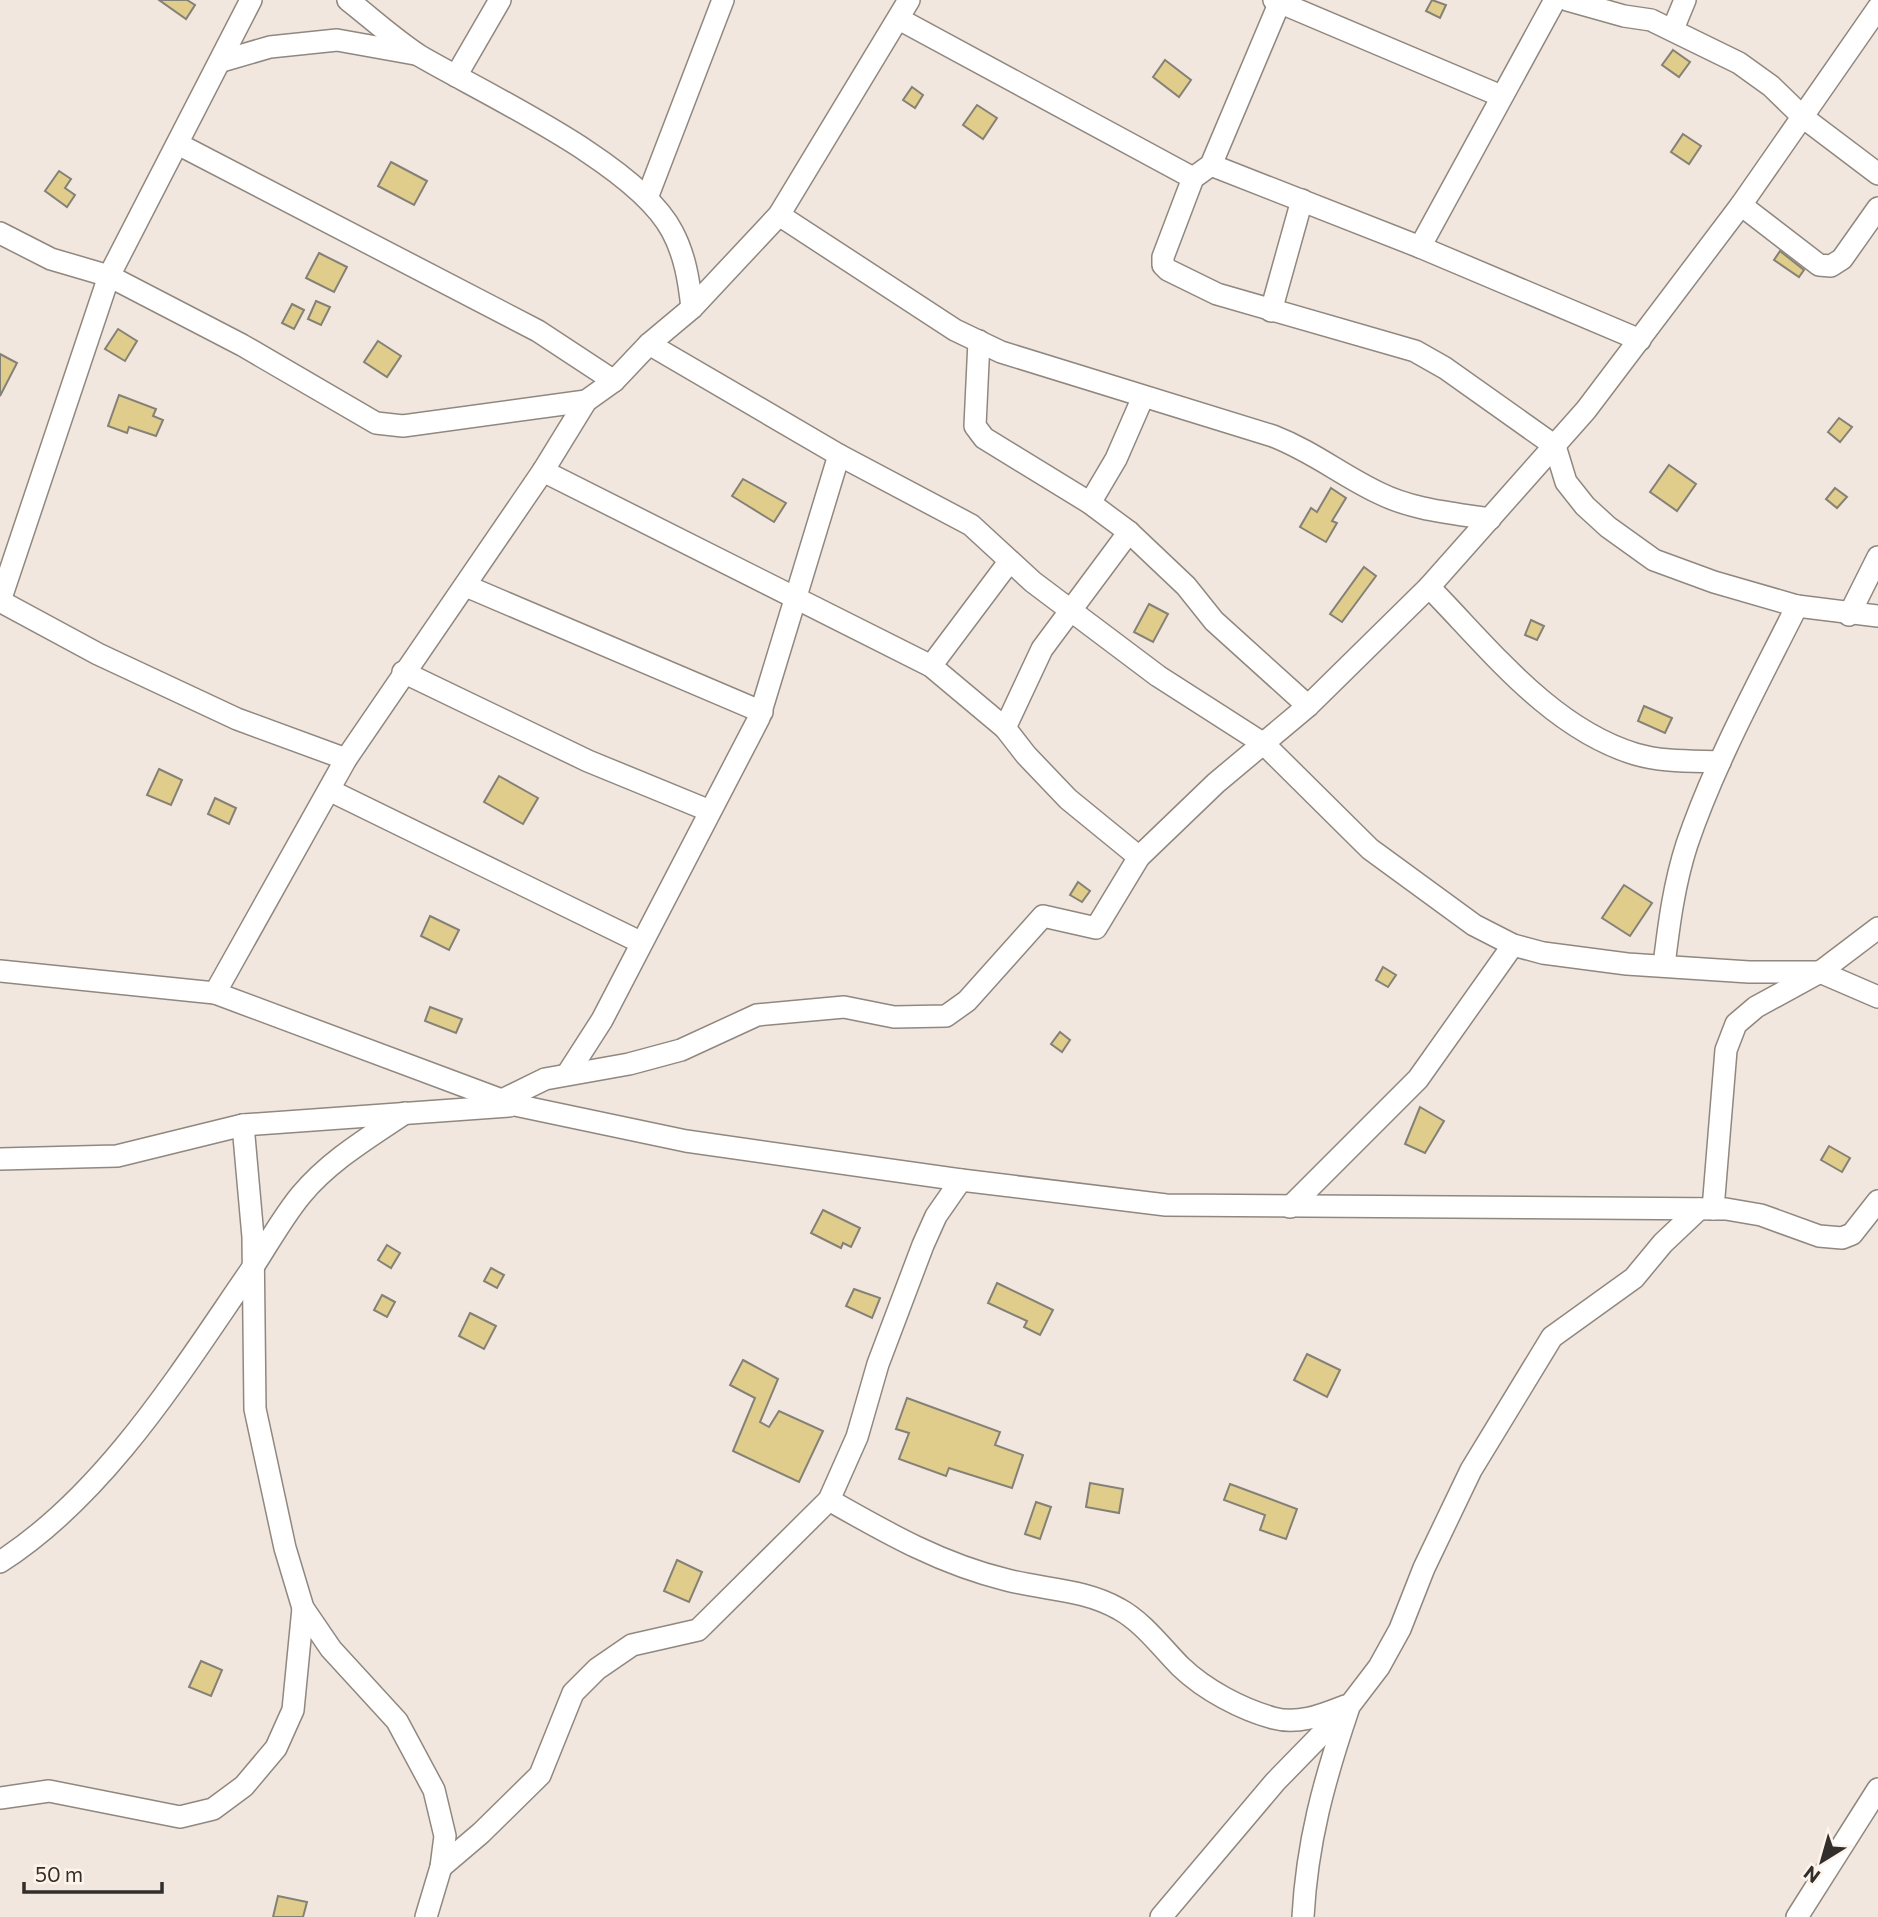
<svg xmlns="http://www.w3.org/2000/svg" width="1878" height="1917" font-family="Commissioner,sans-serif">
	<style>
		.building { fill: #e0cd8c; stroke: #848176; stroke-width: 2 }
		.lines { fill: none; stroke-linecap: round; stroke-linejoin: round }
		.minor-casing { stroke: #90877f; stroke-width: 24 }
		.minor { stroke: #fff; stroke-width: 21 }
	</style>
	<rect width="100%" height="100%" fill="#f1e7de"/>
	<g class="building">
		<polygon points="159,0 187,0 195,5 186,19"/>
		<polygon points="1432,0 1446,5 1440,18 1426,11"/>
		<polygon points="1673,50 1690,62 1679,77 1662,65"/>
		<polygon points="1165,60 1191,80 1179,97 1153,77"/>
		<polygon points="912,87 923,95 915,108 903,100"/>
		<polygon points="977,105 997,118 983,139 963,125"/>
		<polygon points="1683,134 1701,146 1689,164 1671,152"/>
		<polygon points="391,162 427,181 414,205 378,186"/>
		<polygon points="59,171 71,179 65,188 75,195 67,207 45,191"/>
		<polygon points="1780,251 1804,270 1799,277 1774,260"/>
		<polygon points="319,253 347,267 334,292 306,278"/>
		<polygon points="316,301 330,307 321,325 308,319"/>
		<polygon points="292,304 304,310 294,329 282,323"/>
		<polygon points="118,329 137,341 125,361 105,349"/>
		<polygon points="378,341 401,356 387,377 364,362"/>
		<polygon points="0,354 17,363 0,396"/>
		<polygon points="119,395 156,409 153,416 163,420 156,436 129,427 127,433 108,426"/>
		<polygon points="1839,418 1852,427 1840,442 1828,432"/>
		<polygon points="1669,465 1696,484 1677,511 1650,492"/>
		<polygon points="743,479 786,503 774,522 732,496"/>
		<polygon points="1331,488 1346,498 1332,521 1337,523 1326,542 1300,527 1311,508 1317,512"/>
		<polygon points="1835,488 1847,497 1837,508 1826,499"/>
		<polygon points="1364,567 1376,576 1342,622 1330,614"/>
		<polygon points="1149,604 1168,614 1153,642 1134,632"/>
		<polygon points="1531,620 1544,626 1537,640 1525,635"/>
		<polygon points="1644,706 1672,718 1665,733 1638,721"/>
		<polygon points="159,769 182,780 171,805 147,795"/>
		<polygon points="499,776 538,798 523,824 484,802"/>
		<polygon points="215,798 236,808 229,824 208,814"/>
		<polygon points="1078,882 1090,891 1082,902 1070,895"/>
		<polygon points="1624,885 1652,903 1630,936 1602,918"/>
		<polygon points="430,916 459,930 449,950 421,936"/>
		<polygon points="1383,967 1396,975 1388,987 1376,980"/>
		<polygon points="430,1007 462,1019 456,1033 425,1021"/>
		<polygon points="1060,1032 1070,1040 1062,1052 1051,1044"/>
		<polygon points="1420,1107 1444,1121 1425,1153 1405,1144"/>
		<polygon points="1829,1146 1850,1158 1842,1172 1821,1160"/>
		<polygon points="823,1210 860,1228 851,1247 843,1243 841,1248 811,1233"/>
		<polygon points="387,1245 400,1253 391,1268 378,1260"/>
		<polygon points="491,1268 504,1275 497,1288 484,1281"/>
		<polygon points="997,1283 1053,1310 1040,1335 1024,1327 1027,1321 988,1303"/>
		<polygon points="854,1289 880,1298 872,1318 846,1306"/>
		<polygon points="382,1295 395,1302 387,1317 374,1310"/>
		<polygon points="470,1313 496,1326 484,1349 459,1336"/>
		<polygon points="1307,1354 1340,1370 1327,1397 1294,1380"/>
		<polygon points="743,1360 778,1379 760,1422 769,1427 779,1411 823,1431 799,1482 733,1451 755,1398 730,1385"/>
		<polygon points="907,1398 1000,1432 995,1445 1023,1455 1012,1488 949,1468 946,1476 899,1459 909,1433 896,1429"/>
		<polygon points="1090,1483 1123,1489 1119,1513 1086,1507"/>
		<polygon points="1230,1484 1297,1509 1286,1539 1260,1530 1265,1515 1224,1500"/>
		<polygon points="1036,1502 1051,1507 1040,1539 1025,1534"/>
		<polygon points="677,1560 702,1572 689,1602 664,1591"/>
		<polygon points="201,1661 222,1670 211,1696 189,1687"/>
		<polygon points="278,1896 307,1902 303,1917 273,1917"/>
	</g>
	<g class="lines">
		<g class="minor-casing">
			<g id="minor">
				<path d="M348,0C371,18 395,40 420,56C487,95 637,164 672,231C685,255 689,281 692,308"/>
				<polyline points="1274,0 1501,96"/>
				<polyline points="1567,0 1624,16 1651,20 1739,63 1771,86 1804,118 1878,174"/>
				<polyline points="1279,4 1211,165 1193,178 1163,257 1163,265 1168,270 1217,294 1415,351 1445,368 1555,446 1566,482 1585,506 1608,527 1654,560 1714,582 1797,606 1878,616"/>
				<polyline points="899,19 1193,178"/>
				<polyline points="1673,29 1685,0"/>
				<polyline points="222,61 270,47 337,40 415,54"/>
				<polyline points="456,76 500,0"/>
				<polyline points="178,144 538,331 614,381"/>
				<polyline points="1211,165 1420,247 1640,340"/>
				<polyline points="647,198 723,0"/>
				<polyline points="1741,205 1819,265 1831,266 1842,259 1878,208"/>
				<path d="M779,215L955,330L1001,352L1273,436C1314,452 1341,475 1379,493C1413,510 1453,513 1490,519"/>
				<polyline points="0,233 51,259 109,276 242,345 376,423 403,426 586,401"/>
				<polyline points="1420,247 1555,0"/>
				<polyline points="1271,311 1302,200"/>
				<polyline points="979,341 975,426 984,438 1090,503 1129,532 1186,586 1214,621 1308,706"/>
				<polyline points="649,344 839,455 971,525 1033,582 1158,676 1264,744 1370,849 1474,925 1513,945 1543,953 1627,964 1749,972 1820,972 1878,997"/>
				<polyline points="543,471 931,666 1005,728 1026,755 1068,799 1139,857"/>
				<polyline points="1090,503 1116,459 1143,397"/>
				<polyline points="466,586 762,712"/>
				<path d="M1429,587C1489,648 1550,728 1635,754C1662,762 1691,761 1720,762"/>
				<polyline points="0,601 109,276 251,0"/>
				<polyline points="0,601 98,654 237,719 346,759"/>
				<polyline points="1849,615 1878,557"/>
				<polyline points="931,666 1009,562"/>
				<polyline points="403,672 588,761 710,811"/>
				<polyline points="1005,728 1042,649 1129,532"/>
				<polyline points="329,790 640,942"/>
				<path d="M1664,965C1669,924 1674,884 1687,844C1715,762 1758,684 1797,606"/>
				<polyline points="0,971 215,993 515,1105 686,1141 961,1180 1166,1205 1726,1209 1761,1215 1819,1236 1842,1238 1852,1234 1878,1201"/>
				<polyline points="215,993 346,759 543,471 586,401 614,381 649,344 692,308 779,215 909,0"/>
				<polyline points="568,1073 602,1020 759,718 839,455"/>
				<polyline points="502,1100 545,1079 629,1064 681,1050 757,1015 844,1007 894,1017 946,1016 967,1001 1043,916 1096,928 1139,857 1216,783 1308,706 1429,587 1586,410 1741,205 1878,8"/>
				<polyline points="243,1125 253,1237 255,1409 285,1548 303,1608 331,1649 397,1721 434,1790 445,1836 441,1867 426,1917"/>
				<polyline points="0,1159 117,1156 243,1125 509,1106"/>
				<polyline points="1290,1207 1418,1079 1513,945"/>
				<polyline points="1713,1209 1726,1050 1736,1024 1756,1007 1820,972 1878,928"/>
				<path d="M829,1500C887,1533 941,1564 1007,1580C1046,1590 1084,1589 1119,1609C1143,1622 1162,1648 1181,1667C1205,1690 1241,1709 1273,1718C1298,1725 1322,1715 1345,1706"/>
				<path d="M0,1562C106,1494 180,1373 251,1270C267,1246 282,1218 301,1195C329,1161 368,1138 405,1113"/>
				<polyline points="0,1798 49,1791 180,1817 213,1809 244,1786 276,1748 293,1710 303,1608"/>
				<polyline points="441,1867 481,1833 540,1775 573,1693 597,1669 632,1645 698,1630 829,1500 857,1437 878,1364 923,1245 936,1216 961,1180"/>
				<polyline points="1161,1917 1275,1782 1350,1705 1379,1667 1400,1629 1424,1568 1471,1470 1552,1337 1634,1278 1663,1243 1699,1209"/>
				<path d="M1303,1917C1307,1842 1324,1781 1348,1710"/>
				<polyline points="1797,1917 1878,1789"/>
			</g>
		</g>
		<use href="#minor" class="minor"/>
	</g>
	<g transform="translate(1822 1861) rotate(217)" stroke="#fef4eb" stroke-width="5" paint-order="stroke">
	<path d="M0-5L12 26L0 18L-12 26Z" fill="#322e2b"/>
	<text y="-10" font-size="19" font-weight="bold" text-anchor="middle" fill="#322e2b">N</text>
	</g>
	<path d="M24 1882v10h138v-10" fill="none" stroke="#322e2b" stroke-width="3.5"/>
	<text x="35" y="1882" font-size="21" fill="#322e2b" stroke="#fef4eb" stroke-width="5" paint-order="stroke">50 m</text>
</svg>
